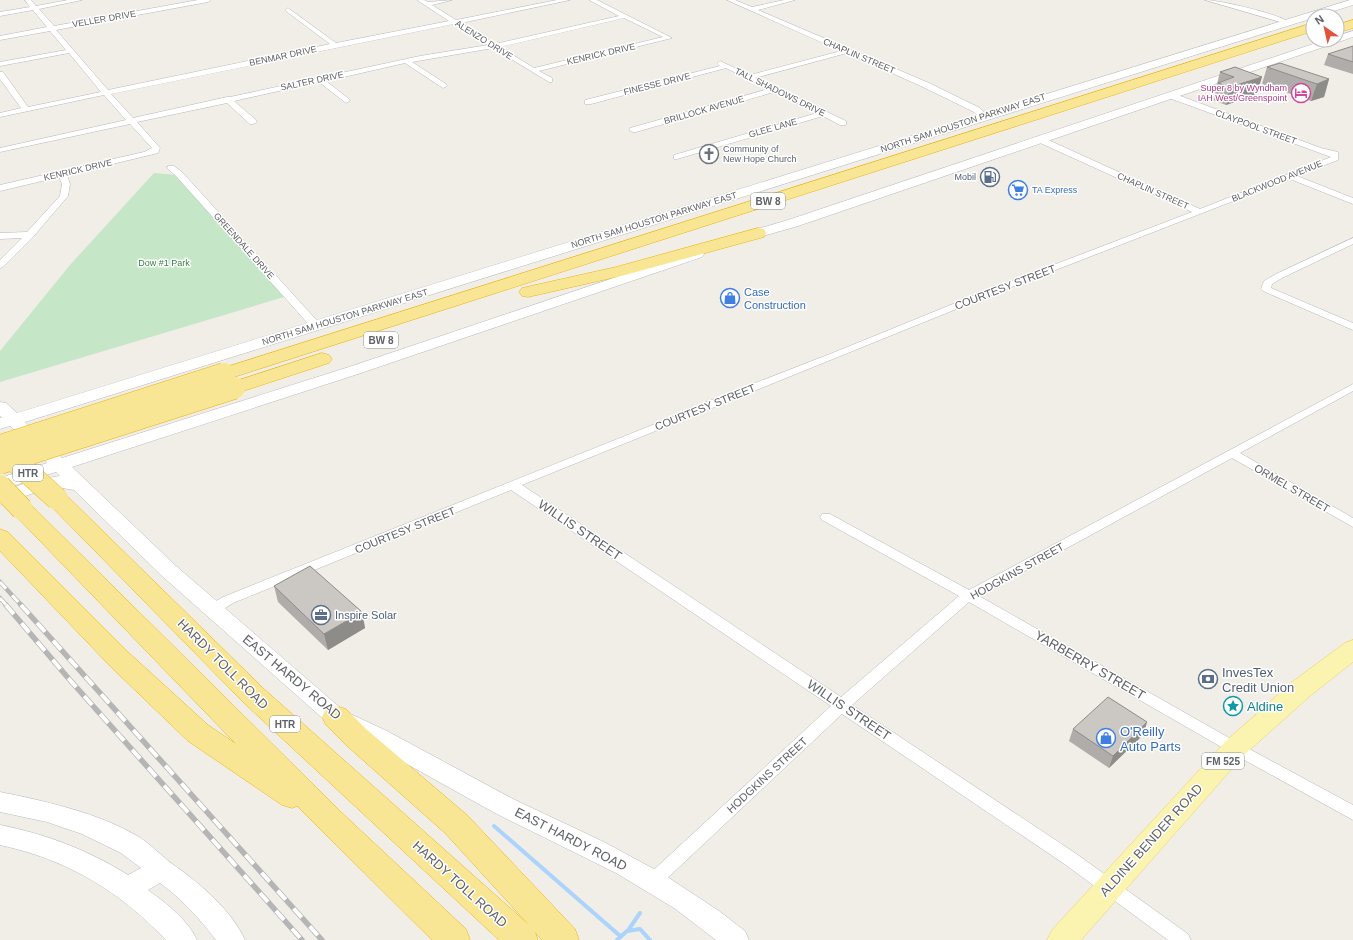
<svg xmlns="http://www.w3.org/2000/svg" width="1353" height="940" font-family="Helvetica,sans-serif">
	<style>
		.green { fill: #c5e6c7 }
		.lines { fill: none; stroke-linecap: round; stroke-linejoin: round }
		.stream { stroke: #abd3fb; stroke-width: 4 }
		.minor-casing { stroke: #b7b8bc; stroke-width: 1 }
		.secondary-casing { stroke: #b8babf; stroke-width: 1 }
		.primary-casing { stroke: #ebcf64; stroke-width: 1 }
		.motorway-casing { stroke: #ebb40b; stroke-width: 1 }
		.minor { fill: #fff; fill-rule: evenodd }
		.secondary { fill: #fff; fill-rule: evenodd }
		.primary { fill: #fbf4b0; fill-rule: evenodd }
		.motorway { fill: #f8e695; fill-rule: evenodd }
		.rail-far1-casing { stroke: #b5b5b6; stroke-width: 4.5 }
		.rail-casing { stroke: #b5b5b6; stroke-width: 5.5 }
		.rail-far1 { stroke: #fff; stroke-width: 3; stroke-dasharray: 9; stroke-linecap: butt }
		.rail { stroke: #fff; stroke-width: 4; stroke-dasharray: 12; stroke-linecap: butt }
		.motorway-bridge-casing { stroke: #ebb40b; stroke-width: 23; stroke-linecap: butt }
		.motorway-bridge { stroke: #f8e695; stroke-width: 22 }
		.wall { fill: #afaca9 }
		.shaded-wall { fill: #8e8c89 }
		.building { fill: #cbc8c4; stroke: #8e8c89 }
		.labels { text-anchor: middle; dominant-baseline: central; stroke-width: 3; stroke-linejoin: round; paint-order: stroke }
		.far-street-label { font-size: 9px; fill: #5e6166; stroke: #fff }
		.far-hotel-label { font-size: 9px; fill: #b23c85; stroke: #fff; text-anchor: end }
		.far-worship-label { font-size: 9px; fill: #5b616d; stroke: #fff; text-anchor: start }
		.far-service-label { font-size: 9px; fill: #4e5e75; stroke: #fff; text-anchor: end }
		.far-shop-label { font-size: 9px; fill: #366cbe; stroke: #fff; text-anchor: start }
		.far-park-label { font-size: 9px; fill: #398241; stroke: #fff }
		.shield { fill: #fff; stroke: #8e9094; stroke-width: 1 }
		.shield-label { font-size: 10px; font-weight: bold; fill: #5e6166 }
		.street-label { font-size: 11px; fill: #5e6166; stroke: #fff }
		.shop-label { font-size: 11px; fill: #366cbe; stroke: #fff; text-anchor: start }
		.service-label { font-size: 11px; fill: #4e5e75; stroke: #fff; text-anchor: start }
		.near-street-label { font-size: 13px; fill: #5e6166; stroke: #fff }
		.near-service-label { font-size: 13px; fill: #4e5e75; stroke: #fff; text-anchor: start }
		.near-culture-label { font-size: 13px; fill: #0d838f; stroke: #fff; text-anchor: start }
		.near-shop-label { font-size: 13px; fill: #366cbe; stroke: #fff; text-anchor: start }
	</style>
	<rect width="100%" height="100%" fill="#f0eee7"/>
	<polygon class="green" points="154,173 177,175 284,297 0,382 0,351 70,265"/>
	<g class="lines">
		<g class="stream">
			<polyline points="494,826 619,935"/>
			<polyline points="629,929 640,913"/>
			<polyline points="617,940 627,931 640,929 650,940"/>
		</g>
		<g class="minor-casing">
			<g id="minor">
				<path d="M25,0H31L36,6L68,0H82L39,9L54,26L198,0H211L208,2L56,30L108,90L330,44L286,11L285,10L288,8L336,43L449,21L417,0H424L428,2L452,0L432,5L456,20L557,0H570L461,23L495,44L619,16L589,0H597L672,38L539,71L552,78V82H549L493,48L412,62L446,84L447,86L443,88L405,63L326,81L349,99L350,101L346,103L319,82L234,101L256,120L257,122L253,124H250L227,103L137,122L160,148L158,153L67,175L70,184L68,196L33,237L3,267L0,268V260L22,238L0,239V233L27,232L60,196L62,184L59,177L0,191V185L144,152L152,148L130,124L0,152V148L126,120L104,95L0,117V113L21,108L0,79V72H3L28,107L101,92L69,53L0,66V62L66,50L50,31L0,40V36L47,27L33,10L0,16V12L30,7ZM624,18L663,37L534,68L500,47ZM454,24L488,45L420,56L230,97H227L133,118L111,94Z"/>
				<polygon points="727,0 735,0 752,7 784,0 795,0 758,10 929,83 980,108 988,117 987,119 981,119 974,112 923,87 847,53 755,78 846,121 846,125 840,125 823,116 677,159 674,159 674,155 817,113 774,92 636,132 633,132 629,130 630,128 768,89 726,68 591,104 585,104 585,100 720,66 717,63 720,61 750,75 841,51"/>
				<path d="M1205,0C1219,0 1279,14 1289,22L1284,23Z"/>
				<path d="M1169,94H1175L1321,148L1338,152V160L1297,176L1353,198V204L1290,179L986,297L522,485L841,697L959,596L822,520L820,517L822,514H830L969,590L1353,384V391L1240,453L1353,518V527L1232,458L979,596L1240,744L1353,805V820L1230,752L969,602L852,705L1075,853L1188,934L1191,940H1168L1063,863L842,714L659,886L653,888L647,886L644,881L647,876L831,706L511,490L233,603C225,608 217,615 207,612L205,609L207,606L223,597L675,416L691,408L835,352L980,293L1192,212L1038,142V138H1044L1200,209L1331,157L1169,98Z"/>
				<polygon points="168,166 174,166 182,172 320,324 321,326 320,328 312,328 176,176 167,168"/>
				<polygon points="1353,238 1353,244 1282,278 1272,284 1271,288 1353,323 1353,330 1263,291 1261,289 1264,281 1276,274"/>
			</g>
		</g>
		<g class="secondary-casing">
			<g id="secondary">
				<path d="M1350,0H1353V5L1318,16H1313V18L25,422L29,426L26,430C19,431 15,431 10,426L0,429V418H2L0,416V402L6,403L17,413Z"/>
				<polygon points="1353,31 1353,37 798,226 742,242 737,241 735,238 737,235 788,220 1325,40 1337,40 1337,36"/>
				<path d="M697,250L702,251L704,254L702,257L361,373L72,467L176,566L344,711L387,731L513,799L604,842L663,874L719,911L745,931L749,940H716L674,908L616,873L495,813L371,744L328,723L162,576L74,490L57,487L45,489L0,505V492L35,480L60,476L56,472L0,490V478L47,463L43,458L46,454C53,452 57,453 62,458L349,367Z"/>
				<path d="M0,792C45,801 99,813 139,837C152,845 162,857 175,866C201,884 232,911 245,940H216C199,918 182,899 160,883L148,890C166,903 188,920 197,940H166C118,890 68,860 0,845V825C46,834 88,850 128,875L141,868L121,853L82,834L47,822L0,812Z"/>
			</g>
		</g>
		<g class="primary-casing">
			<polygon id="primary" points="1353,640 1353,662 1310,696 1244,755 1081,940 1047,940 1052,930 1226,741 1292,682 1345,643"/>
		</g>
		<g class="motorway-casing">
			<g id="motorway">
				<polygon points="1353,20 1353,28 1337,33 1337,25"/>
				<polygon points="1313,23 1313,31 231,378 224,380 217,378 214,374 217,370"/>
				<polygon points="758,228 764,229 766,233 764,237 625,275 528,297 522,296 519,292 522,288 616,267"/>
				<polygon points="322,353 329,355 332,359 329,363 234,394 227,392 224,388 227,384"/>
				<polygon points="57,492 65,494 264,689 528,924 445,833 346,745 326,725 322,717 326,709 336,706 346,709 366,729 467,815 575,929 579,940 542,940 535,932 538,940 499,940 244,703 49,504 46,499 49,494"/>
				<polygon points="22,502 30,504 341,812 466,929 470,940 432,940 297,806 292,808 282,805 188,741 111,667 0,551 0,529 8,532 129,653 208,725 236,744 14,514 11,509 14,504"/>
			</g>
		</g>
		<use href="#minor" class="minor"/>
		<use href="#secondary" class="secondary"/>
		<use href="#primary" class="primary"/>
		<use href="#motorway" class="motorway"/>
		<g class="rail-far1-casing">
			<g id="rail-far1">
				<polyline points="0,582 22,606"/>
				<polyline points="0,598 7,606"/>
			</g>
		</g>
		<g class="rail-casing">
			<g id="rail">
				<polyline points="6,605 69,679 302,940"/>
				<polyline points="21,605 322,940"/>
			</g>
		</g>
		<use href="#rail-far1" class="rail-far1"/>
		<use href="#rail" class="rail"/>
		<g class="motorway-bridge-casing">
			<g id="motorway-bridge">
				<polyline points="0,446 224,374"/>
				<polyline points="4,451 57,499"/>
				<polyline points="0,463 234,388"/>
				<polyline points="0,486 22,509"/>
			</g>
		</g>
		<use href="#motorway-bridge" class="motorway-bridge"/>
	</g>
	<g class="wall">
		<polygon points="1353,46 1353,74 1324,65 1328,54"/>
		<polygon points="1235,67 1257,94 1226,105 1213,100 1220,72"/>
		<polygon points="1267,67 1329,79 1324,97 1311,101 1262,84"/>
		<polygon points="274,586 362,612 365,628 328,650 278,602"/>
		<polygon points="1147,722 1143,735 1109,768 1069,741 1073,729"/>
	</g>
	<g class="shaded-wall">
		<polygon points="1262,77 1257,94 1226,105 1230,87"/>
		<polygon points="1329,79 1324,97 1311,101 1317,84"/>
		<polygon points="362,612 365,628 328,650 324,634"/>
		<polygon points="1147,722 1143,735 1109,768 1113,756"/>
	</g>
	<g class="building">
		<polygon points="1353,46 1353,62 1328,54"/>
		<polygon points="1280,63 1329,79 1317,84 1267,67"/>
		<polygon points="1235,67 1262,77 1230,87 1218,83 1234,77 1220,72"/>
		<polygon points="310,566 362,612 324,634 274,586"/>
		<polygon points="1108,697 1147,722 1113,756 1073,729"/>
	</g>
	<defs>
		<g id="hotel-ring" transform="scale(1)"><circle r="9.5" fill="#fff" stroke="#d1479c" stroke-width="1.5"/><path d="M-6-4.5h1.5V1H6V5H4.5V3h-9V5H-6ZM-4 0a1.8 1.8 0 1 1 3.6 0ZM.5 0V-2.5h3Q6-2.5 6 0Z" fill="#d1479c"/></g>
		<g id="church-ring" transform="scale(1)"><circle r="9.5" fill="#fff" stroke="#6b7280" stroke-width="1.5"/><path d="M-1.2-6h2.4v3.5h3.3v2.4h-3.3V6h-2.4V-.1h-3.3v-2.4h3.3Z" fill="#6b7280"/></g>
		<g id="fuel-ring" transform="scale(1)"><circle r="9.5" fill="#fff" stroke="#5c6f8a" stroke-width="1.5"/><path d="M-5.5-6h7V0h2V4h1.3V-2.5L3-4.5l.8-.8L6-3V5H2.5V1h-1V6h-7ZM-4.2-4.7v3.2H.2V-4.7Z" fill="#5c6f8a"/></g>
		<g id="supermarket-ring" transform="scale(1)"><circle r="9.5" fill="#fff" stroke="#3f7fe0" stroke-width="1.5"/><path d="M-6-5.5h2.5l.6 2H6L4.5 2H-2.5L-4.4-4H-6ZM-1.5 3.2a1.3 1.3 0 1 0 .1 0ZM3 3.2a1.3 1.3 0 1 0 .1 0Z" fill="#3f7fe0"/></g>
		<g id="shop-ring" transform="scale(1)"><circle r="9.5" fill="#fff" stroke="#3f7fe0" stroke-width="1.5"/><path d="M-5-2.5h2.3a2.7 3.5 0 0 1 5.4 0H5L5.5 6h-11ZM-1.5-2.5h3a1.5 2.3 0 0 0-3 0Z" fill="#3f7fe0"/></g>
		<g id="office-ring" transform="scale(1)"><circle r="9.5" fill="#fff" stroke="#5c6f8a" stroke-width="1.5"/><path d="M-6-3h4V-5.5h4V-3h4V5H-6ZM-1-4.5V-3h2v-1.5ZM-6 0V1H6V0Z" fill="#5c6f8a"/></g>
		<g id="bank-ring" transform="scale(1)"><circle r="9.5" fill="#fff" stroke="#5c6f8a" stroke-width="1.5"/><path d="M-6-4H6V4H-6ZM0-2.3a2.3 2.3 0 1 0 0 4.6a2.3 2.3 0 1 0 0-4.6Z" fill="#5c6f8a"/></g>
		<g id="sight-ring" transform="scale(1)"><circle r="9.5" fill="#fff" stroke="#0f9aa8" stroke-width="1.5"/><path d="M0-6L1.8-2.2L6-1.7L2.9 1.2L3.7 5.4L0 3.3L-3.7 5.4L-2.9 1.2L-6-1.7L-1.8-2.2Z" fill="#0f9aa8"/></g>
	</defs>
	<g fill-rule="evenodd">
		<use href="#hotel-ring" x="1301" y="93"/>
		<use href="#church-ring" x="709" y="154"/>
		<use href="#fuel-ring" x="990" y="177"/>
		<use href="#supermarket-ring" x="1018" y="190"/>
		<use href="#shop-ring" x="730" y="298"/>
		<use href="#office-ring" x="321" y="615"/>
		<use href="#bank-ring" x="1208" y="679"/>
		<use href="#sight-ring" x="1233" y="706"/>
		<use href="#shop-ring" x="1106" y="738"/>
	</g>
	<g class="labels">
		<g class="far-street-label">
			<text transform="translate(104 19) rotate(-10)">VELLER DRIVE</text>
			<text transform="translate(484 40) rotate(32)">ALENZO DRIVE</text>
			<text transform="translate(601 54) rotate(-13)">KENRICK DRIVE</text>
			<text transform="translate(283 56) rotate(-12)">BENMAR DRIVE</text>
			<text transform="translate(859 56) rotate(23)">CHAPLIN STREET</text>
			<text transform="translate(312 81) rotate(-12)">SALTER DRIVE</text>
			<text transform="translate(657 84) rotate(-14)">FINESSE DRIVE</text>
			<text transform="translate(780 92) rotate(26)">TALL SHADOWS DRIVE</text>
			<text transform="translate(704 110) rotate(-16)">BRILLOCK AVENUE</text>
			<text transform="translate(963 123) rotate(-18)">NORTH SAM HOUSTON PARKWAY EAST</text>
			<text transform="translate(1256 127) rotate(20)">CLAYPOOL STREET</text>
			<text transform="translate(773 128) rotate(-16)">GLEE LANE</text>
			<text transform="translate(78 170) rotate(-13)">KENRICK DRIVE</text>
			<text transform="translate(1277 181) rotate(-22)">BLACKWOOD AVENUE</text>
			<text transform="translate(1153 191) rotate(24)">CHAPLIN STREET</text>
			<text transform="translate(654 220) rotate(-17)">NORTH SAM HOUSTON PARKWAY EAST</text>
			<text transform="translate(244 246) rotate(48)">GREENDALE DRIVE</text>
			<text transform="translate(345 317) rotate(-17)">NORTH SAM HOUSTON PARKWAY EAST</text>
		</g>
		<g class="far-hotel-label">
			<text x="1287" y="88">Super 8 by Wyndham<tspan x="1287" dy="10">IAH West/Greenspoint</tspan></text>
		</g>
		<g class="far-worship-label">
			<text x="723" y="149">Community of<tspan x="723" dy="10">New Hope Church</tspan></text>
		</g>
		<g class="far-service-label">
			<text x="976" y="177">Mobil</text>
		</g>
		<g class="far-shop-label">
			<text x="1032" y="190">TA Express</text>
		</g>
		<g class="far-park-label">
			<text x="164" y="263">Dow #1 Park</text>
		</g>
		<g class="shield">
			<rect x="751" y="193" width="34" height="16" rx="3"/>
			<rect x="364" y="332" width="34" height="16" rx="3"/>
			<rect x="13" y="465" width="30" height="16" rx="3"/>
			<rect x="270" y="716" width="30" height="16" rx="3"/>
			<rect x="1202" y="753" width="42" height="16" rx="3"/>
		</g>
		<g class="shield-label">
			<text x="768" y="201">BW 8</text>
			<text x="381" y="340">BW 8</text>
			<text x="28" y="473">HTR</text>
			<text x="285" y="724">HTR</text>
			<text x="1223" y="761">FM 525</text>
		</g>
		<g class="street-label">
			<text transform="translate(1005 287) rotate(-21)">COURTESY STREET</text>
			<text transform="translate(705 407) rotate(-22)">COURTESY STREET</text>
			<text transform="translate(1292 488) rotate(30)">ORMEL STREET</text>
			<text transform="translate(405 530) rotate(-22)">COURTESY STREET</text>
			<text transform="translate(1017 571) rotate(-29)">HODGKINS STREET</text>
			<text transform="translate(767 775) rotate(-43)">HODGKINS STREET</text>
		</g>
		<g class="shop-label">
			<text x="744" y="292">Case<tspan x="744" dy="13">Construction</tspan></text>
		</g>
		<g class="service-label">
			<text x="335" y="615">Inspire Solar</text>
		</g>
		<g class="near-street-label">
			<text transform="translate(580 530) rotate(34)">WILLIS STREET</text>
			<text transform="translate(223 664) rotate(45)">HARDY TOLL ROAD</text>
			<text transform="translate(1090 665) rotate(30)">YARBERRY STREET</text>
			<text transform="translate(292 677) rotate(40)">EAST HARDY ROAD</text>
			<text transform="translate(849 710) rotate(34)">WILLIS STREET</text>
			<text transform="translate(571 839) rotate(27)">EAST HARDY ROAD</text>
			<text transform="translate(1151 840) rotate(-48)">ALDINE BENDER ROAD</text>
			<text transform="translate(460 884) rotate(42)">HARDY TOLL ROAD</text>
		</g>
		<g class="near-service-label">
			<text x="1222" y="672">InvesTex<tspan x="1222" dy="15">Credit Union</tspan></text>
		</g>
		<g class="near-culture-label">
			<text x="1247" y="706">Aldine</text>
		</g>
		<g class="near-shop-label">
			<text x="1120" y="731">O'Reilly<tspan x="1120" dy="15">Auto Parts</tspan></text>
		</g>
	</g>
	<g transform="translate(1325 28) rotate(326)"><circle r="19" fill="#ffffff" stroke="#bfc0c2"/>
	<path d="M0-3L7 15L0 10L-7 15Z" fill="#e1533b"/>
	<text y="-6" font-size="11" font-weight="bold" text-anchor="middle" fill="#5e6166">N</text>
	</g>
</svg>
